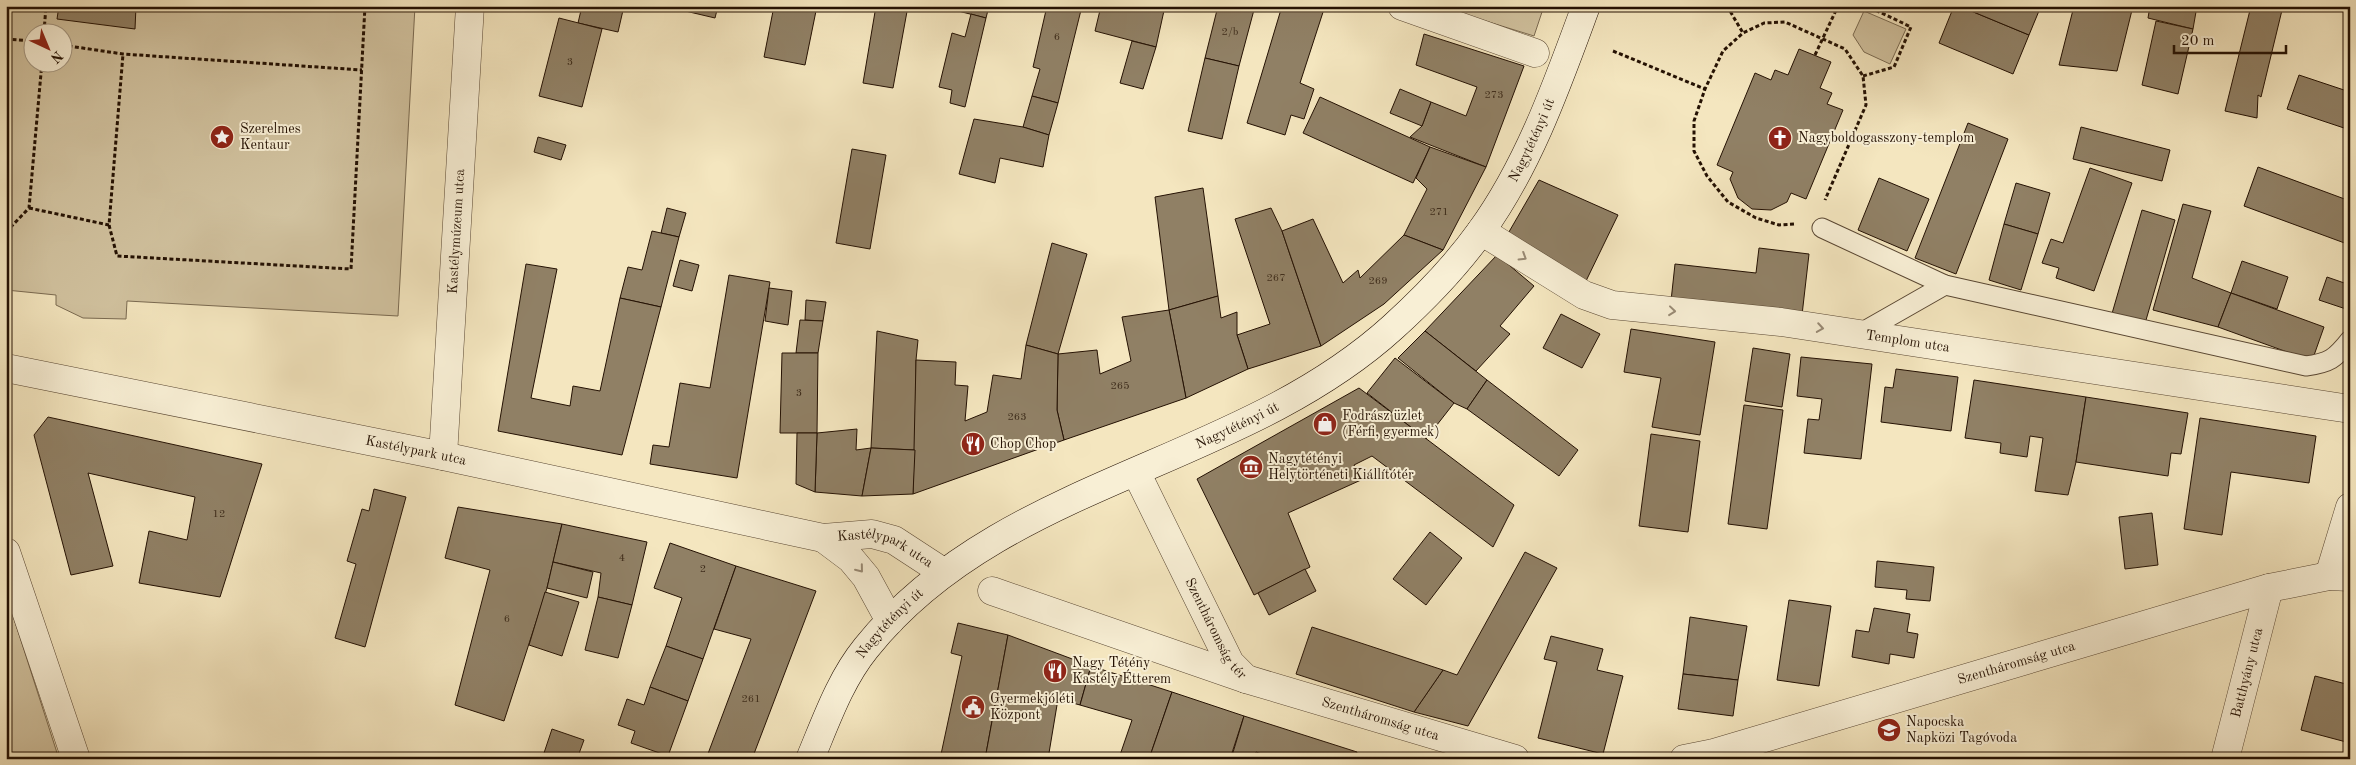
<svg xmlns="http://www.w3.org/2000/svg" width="2356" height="765" font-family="'Old Standard TT',serif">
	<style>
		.green { fill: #d1c29f; stroke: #7a6a51; fill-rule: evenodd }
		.building { fill: #908065; stroke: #241103 }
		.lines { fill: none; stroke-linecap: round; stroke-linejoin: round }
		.lane-casing { stroke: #584632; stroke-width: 21 }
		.street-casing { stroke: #584632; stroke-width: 29 }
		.secondary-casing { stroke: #241103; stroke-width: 29 }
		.path { stroke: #241103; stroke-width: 3; stroke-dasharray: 4 2.5; stroke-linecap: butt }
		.lane { stroke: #f8efd5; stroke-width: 19 }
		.street { stroke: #f8efd5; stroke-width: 28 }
		.secondary { stroke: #f8efd5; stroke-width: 28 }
		.oneway { stroke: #998b76 }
		.labels { text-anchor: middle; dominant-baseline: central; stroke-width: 4; stroke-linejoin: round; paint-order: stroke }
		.number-label { font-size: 11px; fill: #3f2d1c }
		.poi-label { font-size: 14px; fill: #241103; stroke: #f8efd5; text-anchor: start }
		.street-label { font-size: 14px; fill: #241103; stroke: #f8efd5 }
	</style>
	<rect width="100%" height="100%" fill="#f4e6bf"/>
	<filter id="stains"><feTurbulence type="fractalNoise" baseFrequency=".004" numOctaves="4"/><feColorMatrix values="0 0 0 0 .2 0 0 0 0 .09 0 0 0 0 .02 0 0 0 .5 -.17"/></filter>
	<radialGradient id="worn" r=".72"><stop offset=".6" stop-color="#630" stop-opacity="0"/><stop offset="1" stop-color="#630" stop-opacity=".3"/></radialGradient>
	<g class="green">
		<path d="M6,6H415L398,316L127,301L126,319L83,318L56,305V295L6,290ZM32,32H62V62H32Z"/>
		<polygon points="1437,6 1544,6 1534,36"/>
		<polygon points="1864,11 1906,29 1890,64 1864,52 1853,35"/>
		<polygon points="6,594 59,759 6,759"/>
	</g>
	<g class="building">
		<polygon points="59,6 136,6 135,29 57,19"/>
		<polygon points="582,6 624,6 618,32 578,23"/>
		<polygon points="664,6 718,6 715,18"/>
		<polygon points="774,6 817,6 805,65 764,57"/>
		<polygon points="876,6 908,6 893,88 863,83"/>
		<polygon points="960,6 989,6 986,18 958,11"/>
		<polygon points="1047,6 1082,6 1058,103 1032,96 1040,69 1033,67"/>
		<polygon points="1101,6 1165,6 1156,47 1095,31"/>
		<polygon points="1218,6 1255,6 1239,66 1205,58"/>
		<polygon points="1282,6 1325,6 1300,83 1314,89 1304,119 1291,115 1285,135 1247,123"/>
		<polygon points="1954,6 1959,6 2029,35 2013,74 1939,43"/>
		<polygon points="1959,6 2041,6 2029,35"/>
		<polygon points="2074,6 2133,6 2117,71 2059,65"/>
		<polygon points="2150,6 2197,6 2193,29 2148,18"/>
		<polygon points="2251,6 2283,6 2261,97 2258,95 2257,118 2225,111"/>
		<polygon points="971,14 986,18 965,107 950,103 952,90 939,87 952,33 965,37"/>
		<polygon points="559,18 602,29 582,107 539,96"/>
		<polygon points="2156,21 2193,29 2178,94 2142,85"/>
		<polygon points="1424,34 1524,66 1486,167 1410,137 1422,126 1431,102 1466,116 1477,87 1416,65"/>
		<polygon points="1132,41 1156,47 1143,89 1120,83"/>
		<polygon points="1799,49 1831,62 1820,88 1832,93 1827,104 1843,110 1806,199 1791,193 1787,202 1771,210 1752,209 1738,198 1730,179 1733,172 1717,165 1755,73 1771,80 1775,70 1788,75"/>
		<polygon points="1205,58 1239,66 1222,139 1188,131"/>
		<polygon points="2299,75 2350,92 2350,130 2287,109"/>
		<polygon points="1400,89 1431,102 1422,126 1390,113"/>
		<polygon points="1032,96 1058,103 1049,135 1023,127"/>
		<polygon points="1320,97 1430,147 1413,183 1303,133"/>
		<polygon points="974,119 1023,127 1049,135 1043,167 1000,158 995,183 959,174"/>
		<polygon points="1968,123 2008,139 1956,274 1915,258"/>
		<polygon points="2081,127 2170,150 2162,181 2073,159"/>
		<polygon points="538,137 566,145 561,160 534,152"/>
		<polygon points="1430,147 1486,167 1443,250 1404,235 1427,189 1416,178"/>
		<polygon points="852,149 886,155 870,249 836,243"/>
		<polygon points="2258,167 2350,201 2350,245 2244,206"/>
		<polygon points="2090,168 2132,183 2094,291 2056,278 2059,268 2042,263 2051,239 2063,243"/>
		<polygon points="1879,178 1929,199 1907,251 1858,230"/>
		<polygon points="1539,180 1618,215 1586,281 1506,237"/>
		<polygon points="2016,183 2050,193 2038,234 2004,224"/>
		<polygon points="1203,188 1218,296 1169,310 1155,197"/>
		<polygon points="2183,204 2211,211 2192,278 2231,293 2218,327 2153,310"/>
		<polygon points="667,208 686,213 679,237 661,233"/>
		<polygon points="1271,208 1282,231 1321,346 1248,369 1237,335 1270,324 1235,219"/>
		<polygon points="2142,210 2175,220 2144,327 2111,317"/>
		<polygon points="1313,219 1343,283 1358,270 1360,278 1404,235 1443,250 1384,304 1321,346 1282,231"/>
		<polygon points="2004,224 2038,234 2021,290 1989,280"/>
		<polygon points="652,231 679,237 661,307 620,298 628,267 642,270"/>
		<polygon points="1052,243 1087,254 1058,354 1026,345"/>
		<polygon points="1759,248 1809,254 1802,315 1671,301 1675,264 1756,273"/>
		<polygon points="1497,255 1534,286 1500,326 1510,334 1476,371 1425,331"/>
		<polygon points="680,260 699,265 692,291 673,286"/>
		<polygon points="2242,261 2288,277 2277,309 2231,293"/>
		<polygon points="526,264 557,269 531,398 570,406 573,386 600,391 620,298 661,307 622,455 498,431"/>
		<polygon points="729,275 770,282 737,478 650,464 653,445 669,447 680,383 710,388"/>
		<polygon points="2327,277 2350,285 2349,310 2319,300"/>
		<polygon points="769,288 792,291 788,325 765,321"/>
		<polygon points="2231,293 2324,327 2312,361 2218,327"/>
		<polygon points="1218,296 1221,318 1237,312 1237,335 1248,369 1186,398 1169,310"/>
		<polygon points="806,300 826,302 823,321 805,320"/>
		<polygon points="1169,310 1186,398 1064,440 1057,410 1058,354 1097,350 1100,374 1131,361 1122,317"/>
		<polygon points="1561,314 1600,334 1582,368 1543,348"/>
		<polygon points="800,320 823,321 818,353 796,353"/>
		<polygon points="1631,329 1715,342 1700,435 1652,427 1661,378 1624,372"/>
		<polygon points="877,331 918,340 916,360 915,450 871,448"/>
		<polygon points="1425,331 1487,380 1467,409 1454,403 1398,358"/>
		<polygon points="1026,345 1058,354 1057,410 1064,440 913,494 916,360 956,362 955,385 968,386 965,421 987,412 993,375 1021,379"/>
		<polygon points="1753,348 1790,354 1782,407 1745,401"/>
		<polygon points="782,353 818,353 817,433 780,433"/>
		<polygon points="1801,357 1872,364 1861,459 1804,453 1808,419 1819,420 1822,399 1797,396"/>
		<polygon points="1395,358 1454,403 1426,439 1367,393"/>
		<polygon points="1896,369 1958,377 1951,431 1881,422 1885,387 1893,388"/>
		<polygon points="1487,380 1578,450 1559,476 1467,409"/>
		<polygon points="1974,380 2086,397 2076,462 2068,495 2035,491 2043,438 2030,436 2027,457 2000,453 2001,443 1965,438"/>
		<polygon points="1359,388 1514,505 1493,547 1372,456 1354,465 1361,480 1288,513 1310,567 1254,595 1197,479"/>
		<polygon points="2086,397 2188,413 2181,454 2171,453 2168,476 2076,462"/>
		<polygon points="1744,405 1783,410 1767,529 1728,524"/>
		<polygon points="48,417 262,464 220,597 139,583 149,531 187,540 195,497 88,473 113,566 71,575 34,435"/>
		<polygon points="2200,418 2316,436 2309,483 2231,472 2222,535 2184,529"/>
		<polygon points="857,429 856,450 871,448 862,496 815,492 817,433"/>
		<polygon points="797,433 817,433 815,492 796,484"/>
		<polygon points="1651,434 1700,441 1688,532 1639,526"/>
		<polygon points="871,448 915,450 913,494 862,496"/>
		<polygon points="374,489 406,497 365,647 335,638 356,564 347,561 362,509 369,511"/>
		<polygon points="458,507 562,524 547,588 504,721 455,705 490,570 445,558"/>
		<polygon points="2152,513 2158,565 2125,569 2119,517"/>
		<polygon points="562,524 647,542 632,605 598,597 601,573 553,562"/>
		<polygon points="1430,532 1462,558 1426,605 1393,579"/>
		<polygon points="670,543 736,566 703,659 666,646 682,598 654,588"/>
		<polygon points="1525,552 1557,568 1468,726 1414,712 1443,670 1457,675"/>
		<polygon points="1877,561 1934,567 1930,601 1906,599 1907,590 1875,587"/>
		<polygon points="553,562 593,572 587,598 547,588"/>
		<polygon points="736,566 816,591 752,759 706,759 751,639 714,629"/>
		<polygon points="1305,569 1316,591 1269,615 1258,593"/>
		<polygon points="545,592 579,602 562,656 529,645"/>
		<polygon points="598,597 632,605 618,658 585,650"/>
		<polygon points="1789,600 1831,606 1819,686 1777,680"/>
		<polygon points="1874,608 1910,614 1907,632 1918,634 1914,658 1890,654 1889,664 1852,657 1856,630 1869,632"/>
		<polygon points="1690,617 1747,626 1738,680 1683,674"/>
		<polygon points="958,623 1008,635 985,759 940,759 962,656 951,653"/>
		<polygon points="1312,627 1443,670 1414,712 1296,674"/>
		<polygon points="1008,635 1091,666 1080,705 1058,699 1048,759 985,759"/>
		<polygon points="1551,636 1603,649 1597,670 1623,676 1603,754 1538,738 1557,662 1544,659"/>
		<polygon points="666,646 703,659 688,701 650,687"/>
		<polygon points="1091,666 1172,692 1149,759 1119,758 1132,720 1080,705"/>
		<polygon points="1683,674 1738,680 1733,716 1678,709"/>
		<polygon points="2315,676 2350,685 2350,743 2301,730"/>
		<polygon points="650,687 688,701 668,756 631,743 635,731 618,725 627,699 644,705"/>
		<polygon points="1172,692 1244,716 1230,759 1149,759"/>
		<polygon points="1244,716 1357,752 1355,759 1276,759 1256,752 1254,759 1231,759"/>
		<polygon points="552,729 584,740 577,759 542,759"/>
	</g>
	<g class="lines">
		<g class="lane-casing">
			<g id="lane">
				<path d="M1822,228L1945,285L2306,366C2329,363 2335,359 2350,340"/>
				<polyline points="1859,334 1945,285"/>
			</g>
		</g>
		<g class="street-casing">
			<g id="street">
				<polyline points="1402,6 1535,53"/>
				<path id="s1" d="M1481,231L1584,295L1612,305L1781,322L2350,409"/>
				<path id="s2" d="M6,368L443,456L823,538L872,534L894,540L943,572"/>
				<path id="s3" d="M443,456L470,6"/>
				<path id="s4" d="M1136,472L1230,663L1246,679"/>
				<polyline points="823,538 851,559 866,577 890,621"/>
				<polyline points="6,552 76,759"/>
				<polyline points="2329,576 2350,507"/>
				<path id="s5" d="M992,591L1246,679L1515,759"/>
				<path id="s6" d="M1684,759L1714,753L2269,588L2329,576L2350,577"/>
				<path id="s7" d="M2225,759L2269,588"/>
			</g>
		</g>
		<g class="secondary-casing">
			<g id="secondary">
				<path id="s8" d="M810,759C826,721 840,680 866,648C1000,480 1238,468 1393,327C1425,298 1456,266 1481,231C1529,165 1558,82 1586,6"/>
			</g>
		</g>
		<g class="path">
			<polyline points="1727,6 1743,33"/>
			<polyline points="44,32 46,6"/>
			<polyline points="6,39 32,41"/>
			<polyline points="62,45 123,54 362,70"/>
			<polyline points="1613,51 1705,89"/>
			<polyline points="1815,55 1838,6"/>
			<polyline points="1863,76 1894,67 1911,27 1867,6"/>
			<polyline points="29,208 109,225 123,54"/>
			<polyline points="1794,224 1779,225 1756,218 1728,202 1707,176 1694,151 1694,121 1705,89 1723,51 1743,33 1764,23 1785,22 1845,49 1863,76 1866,105 1825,200"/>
			<polyline points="109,225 117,256 351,269 365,6"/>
			<polyline points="6,232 29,208 42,62"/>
		</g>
		<use href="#lane" class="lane"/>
		<use href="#street" class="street"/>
		<use href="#secondary" class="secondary"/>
	</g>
	<defs><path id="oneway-chevron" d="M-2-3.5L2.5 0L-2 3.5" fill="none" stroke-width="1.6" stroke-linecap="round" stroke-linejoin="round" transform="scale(1.25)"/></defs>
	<g class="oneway">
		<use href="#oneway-chevron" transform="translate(1523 257) rotate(32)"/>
		<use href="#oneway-chevron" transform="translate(1672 311) rotate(6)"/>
		<use href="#oneway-chevron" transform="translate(1820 328) rotate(9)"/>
		<use href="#oneway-chevron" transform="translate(860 569) rotate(51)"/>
	</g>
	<defs>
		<g id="sight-disc" transform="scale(1.25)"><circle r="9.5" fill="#8f2418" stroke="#f8efd5"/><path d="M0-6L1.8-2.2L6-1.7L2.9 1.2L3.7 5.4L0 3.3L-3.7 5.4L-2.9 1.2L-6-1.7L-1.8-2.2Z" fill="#fff"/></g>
		<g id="church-disc" transform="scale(1.25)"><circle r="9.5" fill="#8f2418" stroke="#f8efd5"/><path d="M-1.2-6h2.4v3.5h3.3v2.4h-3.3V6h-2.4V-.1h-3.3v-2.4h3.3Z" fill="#fff"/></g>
		<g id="shop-disc" transform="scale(1.25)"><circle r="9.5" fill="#8f2418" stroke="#f8efd5"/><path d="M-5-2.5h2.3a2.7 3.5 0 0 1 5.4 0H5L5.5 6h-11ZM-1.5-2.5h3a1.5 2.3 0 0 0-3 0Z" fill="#fff"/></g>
		<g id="restaurant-disc" transform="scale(1.25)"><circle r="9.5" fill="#8f2418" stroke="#f8efd5"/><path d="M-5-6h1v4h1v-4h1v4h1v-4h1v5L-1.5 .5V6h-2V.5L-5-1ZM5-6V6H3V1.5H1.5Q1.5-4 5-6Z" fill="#fff"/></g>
		<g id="museum-disc" transform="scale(1.25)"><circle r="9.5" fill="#8f2418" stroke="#f8efd5"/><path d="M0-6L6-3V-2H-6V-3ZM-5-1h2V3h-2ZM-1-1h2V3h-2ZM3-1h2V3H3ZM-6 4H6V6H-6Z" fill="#fff"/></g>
		<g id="civic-disc" transform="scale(1.25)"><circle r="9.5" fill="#8f2418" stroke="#f8efd5"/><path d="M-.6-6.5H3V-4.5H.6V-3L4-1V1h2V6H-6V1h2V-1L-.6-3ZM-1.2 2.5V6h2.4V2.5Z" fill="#fff"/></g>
		<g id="school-disc" transform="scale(1.25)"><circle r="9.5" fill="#8f2418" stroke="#f8efd5"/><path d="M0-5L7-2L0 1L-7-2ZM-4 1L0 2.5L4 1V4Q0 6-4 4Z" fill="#fff"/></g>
	</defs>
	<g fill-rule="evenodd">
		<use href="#sight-disc" x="222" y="137"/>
		<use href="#church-disc" x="1780" y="138"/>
		<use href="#shop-disc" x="1325" y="424"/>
		<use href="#restaurant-disc" x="973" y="444"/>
		<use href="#museum-disc" x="1251" y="467"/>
		<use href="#restaurant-disc" x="1055" y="671"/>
		<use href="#civic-disc" x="973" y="707"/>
		<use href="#school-disc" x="1889" y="730"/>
	</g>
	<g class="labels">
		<g class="number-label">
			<text x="1230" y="32">2/b</text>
			<text x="1057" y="37">6</text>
			<text x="570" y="62">3</text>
			<text x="1494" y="95">273</text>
			<text x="1439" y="212">271</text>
			<text x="1276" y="278">267</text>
			<text x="1378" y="281">269</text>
			<text x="1120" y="386">265</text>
			<text x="799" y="393">3</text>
			<text x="1017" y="417">263</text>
			<text x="219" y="514">12</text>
			<text x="622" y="558">4</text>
			<text x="703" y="569">2</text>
			<text x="507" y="619">6</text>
			<text x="751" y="699">261</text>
		</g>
		<g class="poi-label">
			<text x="240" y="129">Szerelmes<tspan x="240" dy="16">Kentaur</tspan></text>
			<text x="1798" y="138">Nagyboldogasszony-templom</text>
			<text x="1342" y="416">Fodrász üzlet<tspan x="1342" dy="16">(Férfi, gyermek)</tspan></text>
			<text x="990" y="444">Chop Chop</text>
			<text x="1268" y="459">Nagytétényi<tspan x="1268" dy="16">Helytörténeti Kiállítótér</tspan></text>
			<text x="1072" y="663">Nagy Tétény<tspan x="1072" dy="16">Kastély Étterem</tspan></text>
			<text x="990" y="699">Gyermekjóléti<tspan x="990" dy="16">Központ</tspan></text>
			<text x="1906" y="722">Napocska<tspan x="1906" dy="16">Napközi Tagóvoda</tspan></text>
		</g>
		<g class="street-label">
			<text stroke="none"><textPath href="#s8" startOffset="982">Nagytétényi út</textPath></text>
			<text stroke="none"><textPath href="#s3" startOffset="225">Kastélymúzeum utca</textPath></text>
			<text stroke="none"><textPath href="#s1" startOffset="449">Templom utca</textPath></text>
			<text stroke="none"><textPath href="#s8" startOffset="562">Nagytétényi út</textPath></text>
			<text stroke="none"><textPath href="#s2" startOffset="418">Kastélypark utca</textPath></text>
			<text stroke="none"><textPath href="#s2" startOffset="900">Kastélypark utca</textPath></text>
			<text stroke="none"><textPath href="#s8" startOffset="159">Nagytétényi út</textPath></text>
			<text stroke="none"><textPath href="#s4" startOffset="176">Szentháromság tér</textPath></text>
			<text stroke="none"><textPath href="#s6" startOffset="346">Szentháromság utca</textPath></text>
			<text stroke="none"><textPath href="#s7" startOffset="89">Batthyány utca</textPath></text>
			<text stroke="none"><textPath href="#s5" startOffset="409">Szentháromság utca</textPath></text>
		</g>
	</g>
	<rect width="2356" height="765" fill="none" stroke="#f4e6bf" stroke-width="25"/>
	<rect x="8" y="8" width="2341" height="750" fill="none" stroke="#241103" stroke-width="2.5"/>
	<rect x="12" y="12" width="2331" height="740" fill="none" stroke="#241103"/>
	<g transform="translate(48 48) rotate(136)"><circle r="24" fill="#f8efd5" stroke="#a39681"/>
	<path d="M0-4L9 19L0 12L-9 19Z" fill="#8f2418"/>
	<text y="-8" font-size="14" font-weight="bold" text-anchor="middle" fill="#241103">N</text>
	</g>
	<path d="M2174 45v8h112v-8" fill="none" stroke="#241103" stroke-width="2.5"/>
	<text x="2181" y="45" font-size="15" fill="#241103" stroke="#f8efd5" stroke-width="4" paint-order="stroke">20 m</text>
	<rect width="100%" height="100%" filter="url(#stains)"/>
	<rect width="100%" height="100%" fill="url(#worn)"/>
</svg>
